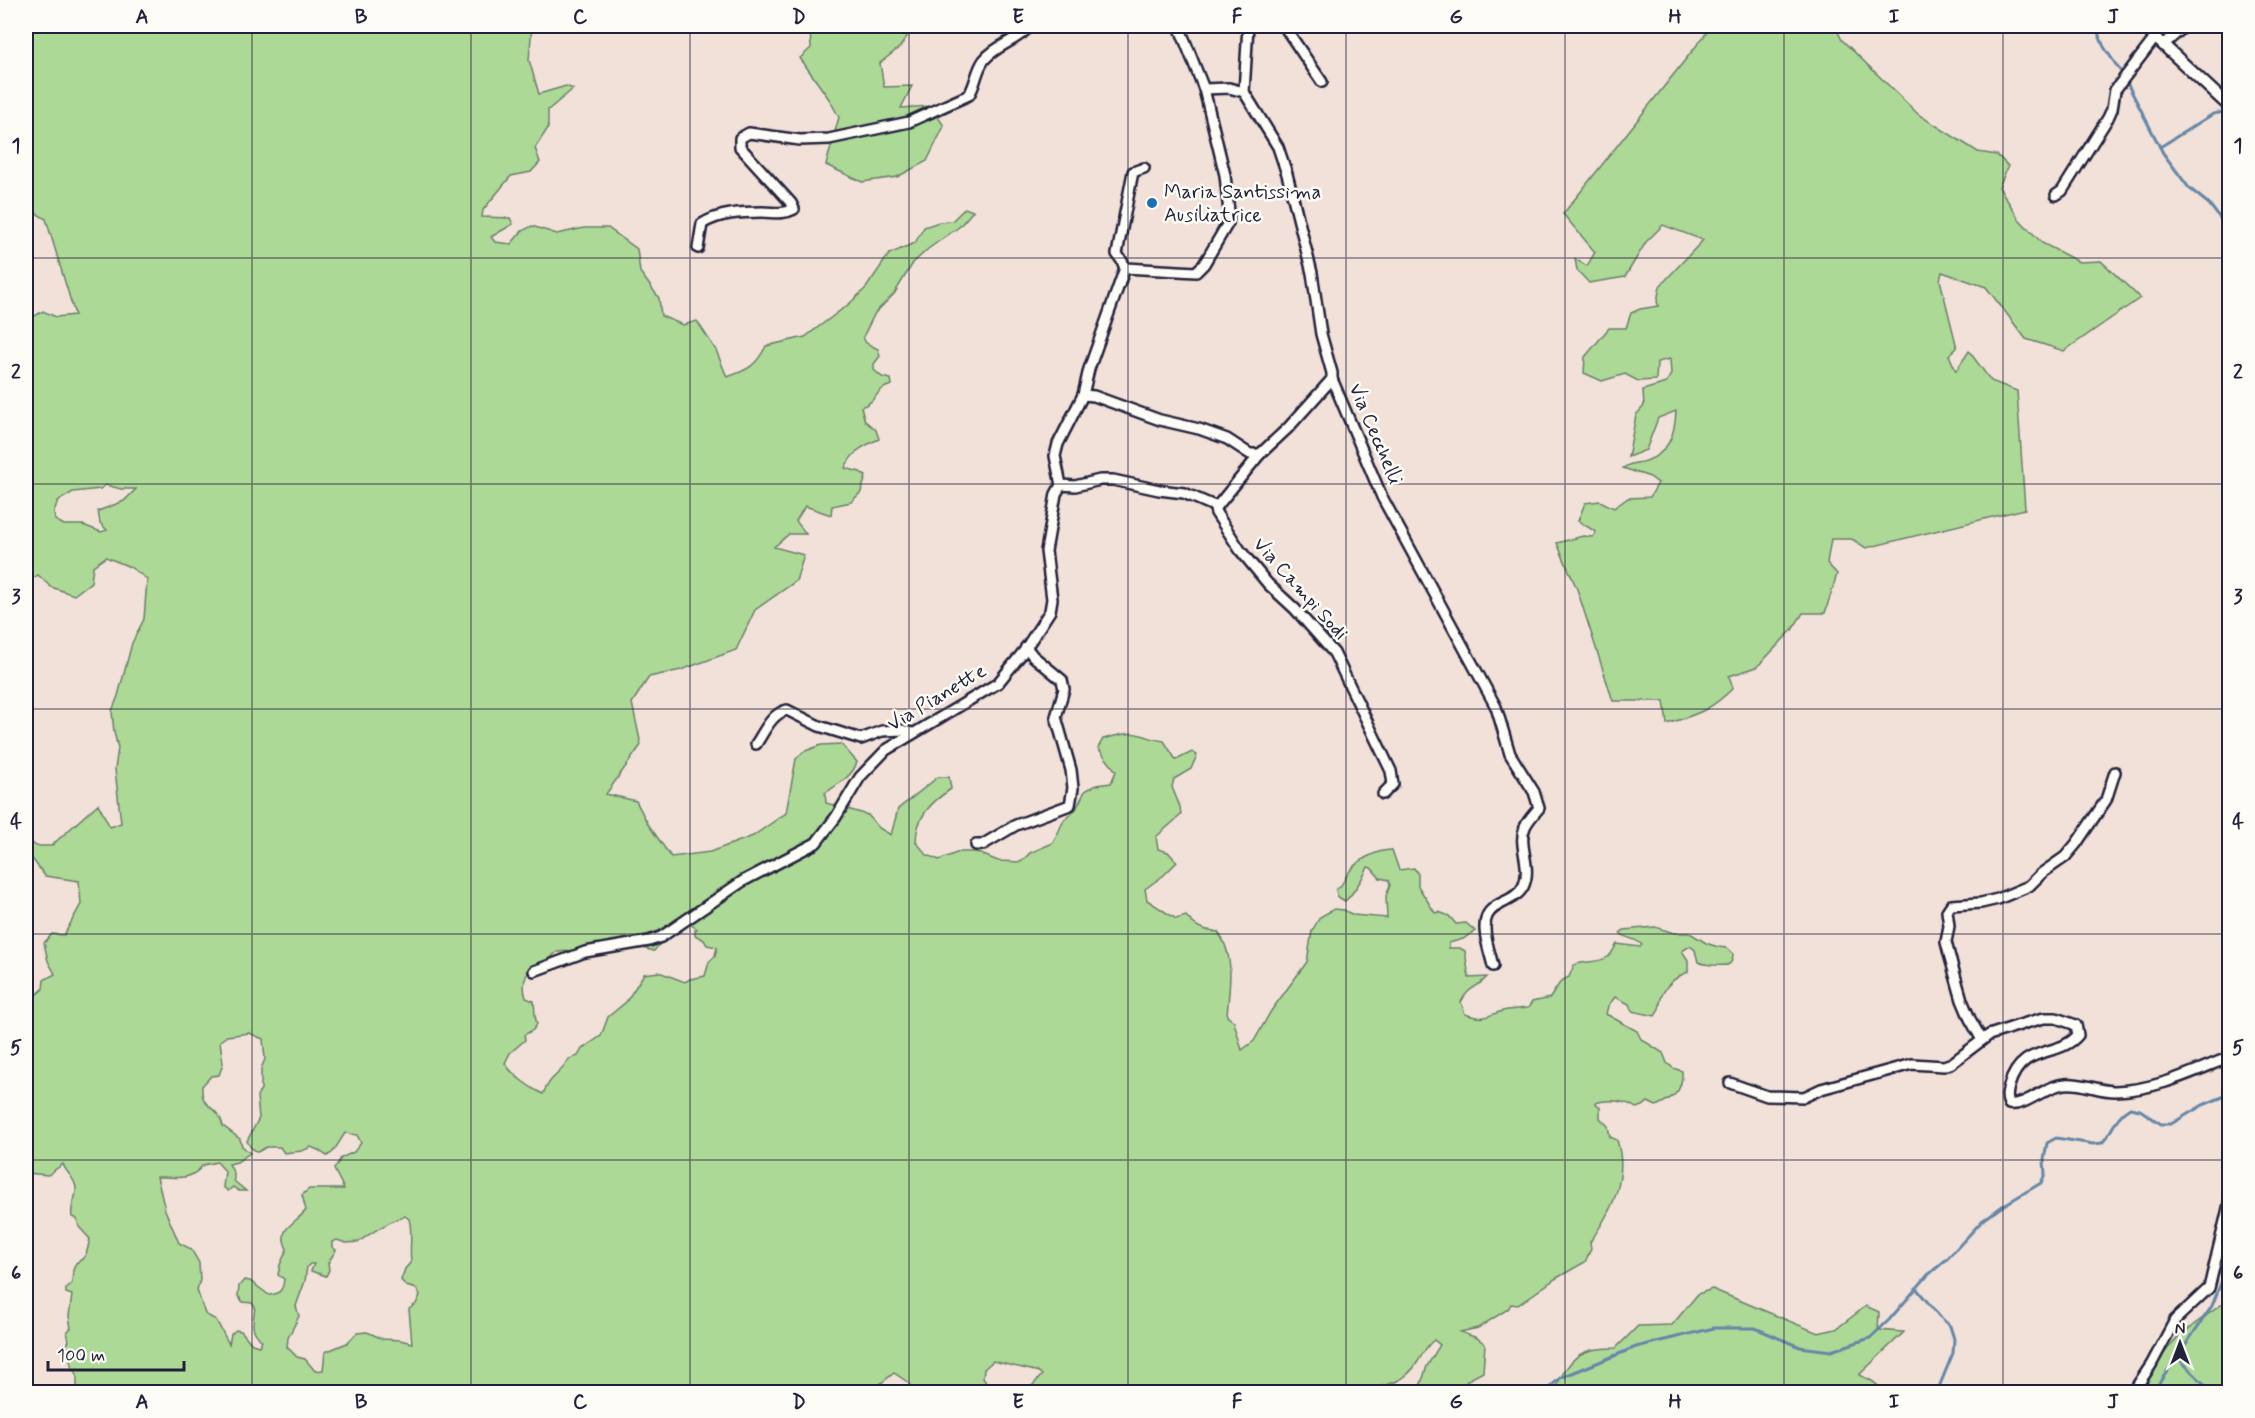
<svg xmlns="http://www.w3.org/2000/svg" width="2255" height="1418" font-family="Mynerve,sans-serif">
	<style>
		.green { fill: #add997; stroke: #687e69; stroke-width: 1.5; fill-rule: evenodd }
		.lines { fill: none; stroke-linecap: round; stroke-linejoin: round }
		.stream { stroke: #6587a8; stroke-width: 3 }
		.minor-casing { stroke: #22223b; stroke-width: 14 }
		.major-casing { stroke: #22223b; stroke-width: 15 }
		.minor { stroke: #fdfcf7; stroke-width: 9 }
		.major { stroke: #fdfcf7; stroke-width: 10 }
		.grid { fill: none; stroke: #22223b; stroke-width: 1.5; stroke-opacity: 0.55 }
		.poi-dot { fill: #1f6fb2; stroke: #fdfcf7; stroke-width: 2 }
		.labels { text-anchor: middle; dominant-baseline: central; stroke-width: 5; stroke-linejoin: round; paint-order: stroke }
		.poi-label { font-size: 20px; fill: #22223b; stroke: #fdfcf7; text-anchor: start }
		.street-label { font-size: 20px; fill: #22223b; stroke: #fdfcf7 }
		.neatline { fill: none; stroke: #22223b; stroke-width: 2 }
		.grid-label { font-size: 20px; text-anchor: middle; font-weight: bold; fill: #22223b }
	</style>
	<rect width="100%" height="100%" fill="#f2e1d8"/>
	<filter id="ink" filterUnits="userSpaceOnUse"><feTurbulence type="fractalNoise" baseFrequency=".0167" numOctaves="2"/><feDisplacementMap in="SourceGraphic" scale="12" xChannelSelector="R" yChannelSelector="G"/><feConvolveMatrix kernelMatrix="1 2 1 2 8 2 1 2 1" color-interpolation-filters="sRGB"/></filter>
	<g filter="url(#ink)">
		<g class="green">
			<path d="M26,26H532L529,60L539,94L566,86L573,89L548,110V128L535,148L540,162L531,172L511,176L483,210L482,217L510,218L513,224L491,237L495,242L511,244L522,231L532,226L557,234L584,228H608L637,249L640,272L659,298L661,316L683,325L697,321L716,350L727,377C748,370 756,366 766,346L805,337L849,304L866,288L889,254L915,243L924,227L939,222L952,221L965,208L973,211L959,227L928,249L913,263L894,294L875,313L863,337L866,343L878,349L880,356L874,364V370L882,377L891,379L892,385C874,389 880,400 861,407L865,421L876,430L879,439C863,446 853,451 845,468L860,472L866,476L861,492L851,502L832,506L831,515L805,506L796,521L806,534H789L774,547L804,555L796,581L755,610L736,650L681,670L649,677L632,703L641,745L606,794L636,801L648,824L671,857L710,852L753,836L786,813L796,759L803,752L821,745L841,744L857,762C853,776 837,785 825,793L826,803L868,815L879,828L891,835L898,809L938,777H949L951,789C931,802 916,817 916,842L927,855L939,860L959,852H976L998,861L1021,862L1030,853L1053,843L1064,820L1076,809L1085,791L1096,785L1111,783L1116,771L1098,748L1103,739C1115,736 1128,731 1141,735C1150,737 1153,740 1164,741L1176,760L1192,752L1197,755L1191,769L1174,779L1172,787L1180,807L1181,815L1156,837L1158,849L1168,852L1177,862L1164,875L1145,889L1147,900L1176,919L1186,916C1196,928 1203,930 1218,932C1236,957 1229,986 1227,1016L1234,1022L1242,1050L1254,1041L1271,1011L1307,962L1312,931L1320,917L1334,909L1344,910L1353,915L1387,918L1386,896L1390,885L1389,880L1380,878L1371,868L1368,867C1365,874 1352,896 1345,901L1338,897L1336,890C1344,884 1342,883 1347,875C1355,861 1376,850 1392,850L1399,870L1414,868L1418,874V886L1435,913L1439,912L1449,916L1456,924L1466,923L1475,931L1463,939L1449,943V948H1460L1465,951L1469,978L1487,977C1477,989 1470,985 1461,1002L1465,1014C1485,1021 1485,1016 1503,1011C1511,1009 1520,1009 1528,1008L1532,1002L1550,998L1561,981L1569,977L1574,965C1584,961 1599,963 1608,957C1612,954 1615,947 1617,944L1640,947L1642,945C1636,938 1626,939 1620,933L1624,930L1655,927L1674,933H1690L1706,943L1718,947L1727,948L1733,953C1733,969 1724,965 1713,965C1707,964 1704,965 1698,962L1695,950L1690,946L1682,951L1688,960V972C1677,976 1668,983 1663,993C1658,1002 1663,1005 1655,1016L1632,1011L1629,1004L1615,997L1608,1006L1606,1014L1637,1031L1641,1039L1663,1053L1667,1063L1673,1068L1682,1071C1683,1091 1674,1098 1656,1106L1648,1102L1643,1106L1636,1108C1625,1100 1608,1099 1595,1103L1600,1107V1118L1608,1126L1610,1137L1617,1140C1629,1179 1611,1212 1590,1242L1591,1249L1585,1262L1555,1279L1518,1305L1511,1304L1508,1309L1478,1328L1460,1332L1477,1338L1485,1344L1483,1372L1468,1380L1460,1389L1462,1392H1399L1410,1391L1421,1384L1427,1366L1440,1345L1434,1340C1425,1347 1423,1354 1417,1363C1406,1381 1386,1387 1367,1388L1363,1392H1006L1013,1388L1032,1386L1042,1375L1039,1372L993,1361L984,1369L983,1378L992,1392H914L909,1383L894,1373L870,1392H83L77,1386V1374L72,1368L66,1345L69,1341L67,1332L71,1328L69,1316L72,1295L66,1293V1289L72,1283L73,1270L76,1263C89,1256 86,1252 90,1239L79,1227L77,1219L72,1217C70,1202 76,1201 76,1191C77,1180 66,1173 63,1164L48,1175L26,1173V1004L43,989L44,980L55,974L48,961L44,943L52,934L64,935L81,904L79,881L45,876L31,857L26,853V838L36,846H51L98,804L110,827L121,823L115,769L118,748L114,732L112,711L118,696L132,643L144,619L147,579L130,567L106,557L93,566L91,582L74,595L51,587L38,575L26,583V325L33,317L43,311L56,317L75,315L46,219L26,207V177L30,173L26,171ZM106,485L121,489H136L124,501L98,511L100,523L107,530L101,532L83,525H64L55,520L54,511L58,501L73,492L100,489ZM681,918L697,929L695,930V935L704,940L707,945L717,947L715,956L709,962L705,976L690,979L685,982L659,972L644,974L626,1002L608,1017L601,1036L582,1049L578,1056L569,1059C560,1076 551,1074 543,1094C530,1088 512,1075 505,1063L510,1053L525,1040L524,1035L533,1030L537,1024C534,1015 535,1009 534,1001L526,998C523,989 523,975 532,969C536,966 542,965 546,962C550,959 553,955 557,952C578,952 601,939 622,942C633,944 644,949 654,951ZM249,1033L263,1039L265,1059L261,1069V1089L257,1096L259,1118L247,1141L251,1148L258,1152L266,1147H280L284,1153L302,1151L311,1147L318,1150L327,1156L333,1152L345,1133L357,1135L361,1143L354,1152L341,1158L334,1169L344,1189H309L302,1195L306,1210C296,1224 276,1227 287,1249L280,1265L278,1275L284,1279C283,1290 280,1294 269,1295L250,1281L244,1280L239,1286L238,1296L243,1302L252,1303L255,1307C253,1324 249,1328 262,1341L259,1346L252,1344L241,1331L236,1330L231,1334L229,1344L216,1320L205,1314L197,1290L200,1280L199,1263L191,1249L179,1243L165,1210L157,1177C175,1176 189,1183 203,1165L217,1162L225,1171L223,1187L228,1191L233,1187L239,1191H246L234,1181V1174L229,1164L237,1162L250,1153L242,1146L240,1139L223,1126C218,1104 200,1110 202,1086L211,1076L219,1075L223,1064L220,1041L227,1036ZM405,1216L409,1219C413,1233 409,1247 411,1262L405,1269L401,1280L406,1286L417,1289L420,1295L416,1304L409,1309L412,1343L400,1340L383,1339L367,1332L357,1333L347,1343L325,1352L323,1370L315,1371L305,1359L297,1357L287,1347L288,1338L299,1316L296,1306L305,1281L307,1267L310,1264H314L311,1271L326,1276L329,1270L328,1263L336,1250L332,1247V1242L337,1240L346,1243L359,1242C367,1235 395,1218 405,1216Z"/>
			<polygon points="810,26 924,26 910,32 900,47 880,63 884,87 912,86 901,108 931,106 944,126 927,161 897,177 862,182 826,165 839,117 829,99 800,58 811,48"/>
			<path d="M1712,26H1835L1842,40L1919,115L1978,152L1997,155L2008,166L1999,187L2019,219L2042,243L2079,262L2101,261L2140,298L2064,351L2026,339L1986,287L1942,272L1940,280L1957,348L1949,355L1956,371L1969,351L1991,381L2017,391L2025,509L1866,548L1852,539H1831L1827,563L1837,574L1825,613H1803L1792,630L1757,667L1729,676L1733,688C1710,711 1697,714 1667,724L1664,701H1613L1577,589L1557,543L1583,536L1593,537L1596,532L1578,521L1585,503L1600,501L1614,508L1628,498L1650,497L1658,483L1650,477L1623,468C1633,461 1636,464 1646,461C1669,453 1675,434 1676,411L1658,418L1646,450L1628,457L1636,415L1644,406L1643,390L1666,383L1671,374L1670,359L1657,362L1656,380L1638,381L1625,374L1602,381L1584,373L1585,357L1609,328H1626L1631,313L1640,309L1659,306L1657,302L1660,286L1703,240L1663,225L1646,242L1625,277L1589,283L1577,270L1575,259L1587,266L1595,252L1563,214Z"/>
			<path d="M1712,1289L1818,1333L1836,1329L1866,1306L1879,1312L1878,1330L1904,1332L1859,1375L1872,1381L1886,1392H1553C1571,1358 1576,1348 1616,1348L1638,1326L1672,1325L1698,1294Z"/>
			<path d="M2221,1305L2230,1307L2229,1364L2222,1377L2224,1392H2146C2147,1388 2147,1383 2149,1379C2162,1345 2193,1325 2221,1305Z"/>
		</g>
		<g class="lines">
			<g class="stream">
				<polyline points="2095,26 2104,47 2123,75"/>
				<polyline points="2126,81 2163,153 2189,188 2209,204 2230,231"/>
				<polyline points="2160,147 2213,114 2230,111"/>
				<polyline points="1916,1288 1939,1316 1950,1326 1954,1339 1953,1353 1937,1392"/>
				<polyline points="2177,1357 2207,1387 2210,1392"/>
				<path d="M1548,1392L1550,1387L1560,1378L1636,1347L1714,1328H1755L1800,1347L1831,1351L1870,1338L1889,1320L1928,1275L1947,1259L1982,1221L2004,1205L2041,1183L2045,1174L2044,1160L2047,1143L2056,1138L2093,1144L2102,1143C2114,1130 2114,1117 2130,1108L2140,1110L2161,1124H2171L2203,1105L2230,1094"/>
				<polyline points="2153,1392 2212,1306 2230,1260"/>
			</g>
			<g class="minor-casing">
				<g id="minor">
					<polyline points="1284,26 1322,82"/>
					<polyline points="2163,45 2185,26"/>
					<path d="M1204,89L1229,88L1244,92L1278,147L1287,174L1312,273L1321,334L1332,373V379L1382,497L1496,707L1510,754L1534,792L1539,808C1534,814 1528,820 1525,827C1517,846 1533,867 1523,887C1515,902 1493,902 1487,916C1481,930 1490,952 1493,966"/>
					<polyline points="1244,92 1248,26"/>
					<polyline points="2056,195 2062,191 2108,118 2112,109 2115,90 2155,38"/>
					<path d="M698,248L702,224C719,213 742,212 762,212C774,212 783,215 794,209L791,203L740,147V138L749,133L800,140L829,139L909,122L969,95C976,84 976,71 984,60C996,45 1019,40 1030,26"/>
					<polyline points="1125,268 1122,261 1117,254 1133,172 1144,168"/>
					<polyline points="1083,395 1094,396 1160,420 1199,429 1227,439 1250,454 1260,454"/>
					<polyline points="1061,485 1055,456 1058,444 1083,395 1089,369 1125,268 1196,272 1204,264 1228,223 1229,212 1225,175 1204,89 1179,26"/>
					<polyline points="1214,506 1216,513 1240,550 1268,584 1295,609 1334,653 1391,771 1393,784 1383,794"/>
					<path d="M756,744C764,732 772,713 787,710L819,726L861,739L882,731L902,730L912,733"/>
					<polyline points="976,845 982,845 1016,825 1070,805 1073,788 1071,770 1056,717 1064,689 1062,680 1033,656 1026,647"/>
					<polyline points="534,971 585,952 649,941 661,937 743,881 816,843 836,817 860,777 886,750 998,683 1024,651 1050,611 1052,599 1046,551 1056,494 1061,485 1075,486 1100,480 1113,480 1159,490 1184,493 1214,506 1219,504 1260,454 1288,428 1332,379"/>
					<polyline points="1982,1040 1970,1019 1962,1000 1949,954 1946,942 1949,926 1947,911 1951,905 1981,903 1998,899 2029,886 2042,873 2065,857 2076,844 2106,800 2115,772"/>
					<path d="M1730,1083L1767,1096L1804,1097L1821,1089L1912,1064L1944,1066L1952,1063L1989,1035L2026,1023L2044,1018H2056L2076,1025L2078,1035C2058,1059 2022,1042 2009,1086C2007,1093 2006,1098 2009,1104C2026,1107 2046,1085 2065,1084C2082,1082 2098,1091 2115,1091C2156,1090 2192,1072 2230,1057"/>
					<polyline points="2133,1392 2151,1365 2175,1320 2209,1288 2230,1200"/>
				</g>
			</g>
			<g class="major-casing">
				<polyline id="major" points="2143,26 2230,107"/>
			</g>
			<use href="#minor" class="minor"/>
			<use href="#major" class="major"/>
		</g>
	</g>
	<path class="grid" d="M252,26V1392M471,26V1392M690,26V1392M909,26V1392M1128,26V1392M1346,26V1392M1565,26V1392M1784,26V1392M2003,26V1392M26,258H2230M26,484H2230M26,709H2230M26,934H2230M26,1160H2230"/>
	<circle class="poi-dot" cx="1152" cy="203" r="6"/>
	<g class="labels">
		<g class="poi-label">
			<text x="1164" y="192">Maria Santissima<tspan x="1164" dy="23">Ausiliatrice</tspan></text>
		</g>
		<g class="street-label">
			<text transform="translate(1375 434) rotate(67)">Via Cecchelli</text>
			<text transform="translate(1300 589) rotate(48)">Via Campi Sodi</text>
			<text transform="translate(937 698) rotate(-31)">Via Pianette</text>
		</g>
	</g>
	<rect width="2255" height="1418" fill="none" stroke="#fdfcf7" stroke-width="66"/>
	<g transform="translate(2180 1343)" stroke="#fdfcf7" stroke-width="4.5" paint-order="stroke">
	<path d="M0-4.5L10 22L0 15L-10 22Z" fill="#22223b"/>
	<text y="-9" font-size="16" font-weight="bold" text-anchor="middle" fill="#22223b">N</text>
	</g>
	<path d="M48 1361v9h136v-9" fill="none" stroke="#22223b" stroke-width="3"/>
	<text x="57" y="1361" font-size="18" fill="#22223b" stroke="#fdfcf7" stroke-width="4.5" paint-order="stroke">100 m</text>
	<rect x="33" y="33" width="2189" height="1352" class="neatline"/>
	<g class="grid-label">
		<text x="142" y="23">A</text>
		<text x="361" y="23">B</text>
		<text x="580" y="23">C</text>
		<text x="799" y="23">D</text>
		<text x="1018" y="23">E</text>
		<text x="1237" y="23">F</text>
		<text x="1456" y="23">G</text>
		<text x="1675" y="23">H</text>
		<text x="1894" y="23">I</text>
		<text x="2113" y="23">J</text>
		<text x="16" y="152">1</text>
		<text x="2238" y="152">1</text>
		<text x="16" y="378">2</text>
		<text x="2238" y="378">2</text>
		<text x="16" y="603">3</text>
		<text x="2238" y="603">3</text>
		<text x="16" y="828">4</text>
		<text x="2238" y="828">4</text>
		<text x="16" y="1054">5</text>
		<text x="2238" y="1054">5</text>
		<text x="16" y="1279">6</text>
		<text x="2238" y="1279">6</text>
		<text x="142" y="1408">A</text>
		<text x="361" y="1408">B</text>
		<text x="580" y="1408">C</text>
		<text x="799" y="1408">D</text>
		<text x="1018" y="1408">E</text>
		<text x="1237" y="1408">F</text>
		<text x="1456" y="1408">G</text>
		<text x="1675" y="1408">H</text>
		<text x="1894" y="1408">I</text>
		<text x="2113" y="1408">J</text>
	</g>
</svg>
